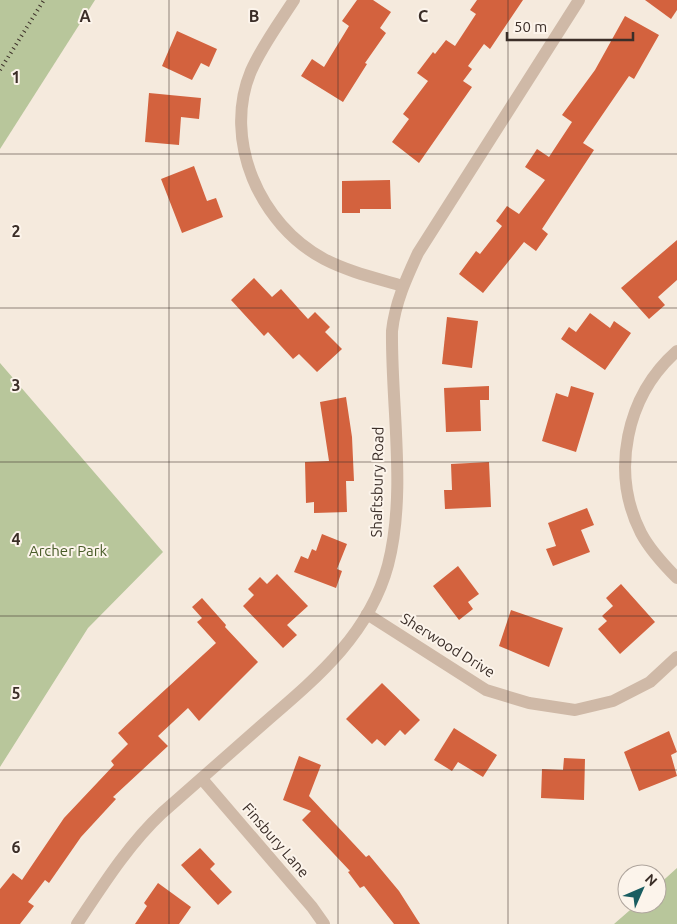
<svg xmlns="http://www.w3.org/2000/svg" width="677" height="924" font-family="Ubuntu,sans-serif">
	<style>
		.green { fill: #b8c69b }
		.building { fill: #d3623e }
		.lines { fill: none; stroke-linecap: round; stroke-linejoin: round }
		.minor { stroke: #cfb9a7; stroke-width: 12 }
		.rail { stroke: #3b2e28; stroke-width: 4; stroke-dasharray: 1 4; stroke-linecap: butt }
		.grid { fill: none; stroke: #3b2e28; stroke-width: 1; stroke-opacity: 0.55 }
		.labels { text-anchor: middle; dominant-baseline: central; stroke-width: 4; stroke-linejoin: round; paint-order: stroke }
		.street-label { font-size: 15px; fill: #3b2e28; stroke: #fcf4eb }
		.park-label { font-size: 15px; fill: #495c29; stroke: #fcf4eb }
		.grid-label { font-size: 16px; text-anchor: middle; font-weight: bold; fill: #3b2e28; stroke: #fcf4eb; stroke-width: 4; stroke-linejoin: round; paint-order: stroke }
	</style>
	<rect width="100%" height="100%" fill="#f5eadd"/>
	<g class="green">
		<polygon points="0,0 95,0 0,149"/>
		<polygon points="0,363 163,552 88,628 0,767"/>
		<polygon points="677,868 677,924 614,924 637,904 657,904 657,886"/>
	</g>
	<g class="building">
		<polygon points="357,0 373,0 391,12 380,28 386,33 365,63 367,64 343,102 301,76 312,59 324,67 349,26 342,21"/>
		<polygon points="477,0 523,0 490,49 484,44 468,66 472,69 463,81 472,87 419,163 392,142 409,119 403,114 428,81 417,73 433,52 435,54 446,40 455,46 476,14 470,10"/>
		<polygon points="645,0 677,0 677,10 671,19"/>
		<polygon points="625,16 659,35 634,79 629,76 583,143 594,150 542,229 548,234 536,251 524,242 483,293 459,274 476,251 480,254 502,226 496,221 507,206 519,214 545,180 525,167 537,149 549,157 572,122 562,115 595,70"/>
		<polygon points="177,31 217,49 209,67 201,63 192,80 162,66"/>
		<polygon points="149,93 201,98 199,119 181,117 179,145 145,142"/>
		<polygon points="194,166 207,201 216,198 223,217 182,233 161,179"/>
		<polygon points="390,180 391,209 360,209 360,213 342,213 342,181"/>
		<polygon points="677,240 677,280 658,297 665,305 649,319 621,288"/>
		<polygon points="254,278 272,297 281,289 308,319 315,312 330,327 325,332 342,349 317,372 299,354 293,359 268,332 264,336 231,300"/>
		<polygon points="590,313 610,328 614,321 631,333 605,370 561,339 569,327 576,332"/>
		<polygon points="447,317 478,321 472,368 442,364"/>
		<polygon points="489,386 489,400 480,400 481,431 446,432 444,388"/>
		<polygon points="571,386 594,393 576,452 542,441 556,393 568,397"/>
		<polygon points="346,397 352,437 354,481 346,481 347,512 314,513 314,502 306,503 305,462 329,461 320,402"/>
		<polygon points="489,462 491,507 445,509 444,490 452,490 451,464"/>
		<polygon points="587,508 594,525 581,530 590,552 553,566 546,549 556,546 548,523"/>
		<polygon points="322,534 347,544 337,569 342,571 336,588 294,572 301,556 308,559 312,549 316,551"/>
		<polygon points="458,566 479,594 468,602 473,609 459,620 433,586"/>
		<polygon points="277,574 308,606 287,625 297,635 283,648 243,606 254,595 248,589 260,577 267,584"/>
		<polygon points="621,584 655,622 620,654 598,629 607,621 602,616 613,606 606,598"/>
		<polygon points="202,598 226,625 225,627 258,662 199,721 188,708 158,736 168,746 113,797 116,799 81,837 49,883 45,880 28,902 34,906 20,924 0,924 0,889 13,873 22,880 64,818 114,765 111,761 128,744 118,733 216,643 197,622 202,618 192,607"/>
		<polygon points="511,610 563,628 549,667 499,646"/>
		<polygon points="382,683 420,720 405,735 400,730 385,746 377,739 372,744 346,719"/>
		<polygon points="454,728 497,755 483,777 458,762 452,771 434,760"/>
		<polygon points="669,731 677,752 671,755 677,776 639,791 624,752"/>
		<polygon points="299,756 321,765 309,796 366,857 369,855 399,891 420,924 394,924 364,886 360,888 348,872 350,871 302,820 311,811 283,800"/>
		<polygon points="564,758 585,759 584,800 541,798 542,769 563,770"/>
		<polygon points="200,848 215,864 210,869 232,892 218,905 181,865"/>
		<polygon points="158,883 191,907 179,924 135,924 147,906 144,903"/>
	</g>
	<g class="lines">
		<g class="minor">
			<path d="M294,0C279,23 262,46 251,71C222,140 260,225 324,259C349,272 376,278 403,286"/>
			<path d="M677,351C626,396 610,472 641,533C650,550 664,565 677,578"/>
			<polyline points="367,614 486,690 529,703 575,710 613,701 650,682 677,657"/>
			<polyline points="202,779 312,907 324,924"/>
			<path d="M77,924C103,885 128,845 162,813C198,781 234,750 270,718C320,675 370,632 388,565C407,492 391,406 392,331C395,303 406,279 418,253L579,0"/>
		</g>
		<polyline class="rail" points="0,70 44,0"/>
	</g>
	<path class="grid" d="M169,0V924M338,0V924M508,0V924M0,154H677M0,308H677M0,462H677M0,616H677M0,770H677"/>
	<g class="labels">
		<g class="street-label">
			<text transform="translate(377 482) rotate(-89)">Shaftsbury Road</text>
			<text transform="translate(448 645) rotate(32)">Sherwood Drive</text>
			<text transform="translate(276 840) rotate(49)">Finsbury Lane</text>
		</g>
		<g class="park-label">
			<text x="68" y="550">Archer Park</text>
		</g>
	</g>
	<g class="grid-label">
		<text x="85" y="22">A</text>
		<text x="254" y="22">B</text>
		<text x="423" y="22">C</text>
		<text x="16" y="83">1</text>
		<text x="16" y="237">2</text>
		<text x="16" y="391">3</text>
		<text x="16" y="545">4</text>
		<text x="16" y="699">5</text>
		<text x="16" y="853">6</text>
	</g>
	<g transform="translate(642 889) rotate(45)"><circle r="24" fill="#fcf4eb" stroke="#afa59d"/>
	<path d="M0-4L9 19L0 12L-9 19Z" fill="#195d61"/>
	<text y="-8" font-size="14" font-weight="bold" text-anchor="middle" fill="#3b2e28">N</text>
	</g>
	<path d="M507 32v8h126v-8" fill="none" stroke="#3b2e28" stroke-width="2.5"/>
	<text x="514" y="32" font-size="15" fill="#3b2e28" stroke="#fcf4eb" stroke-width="4" paint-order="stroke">50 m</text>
</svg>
